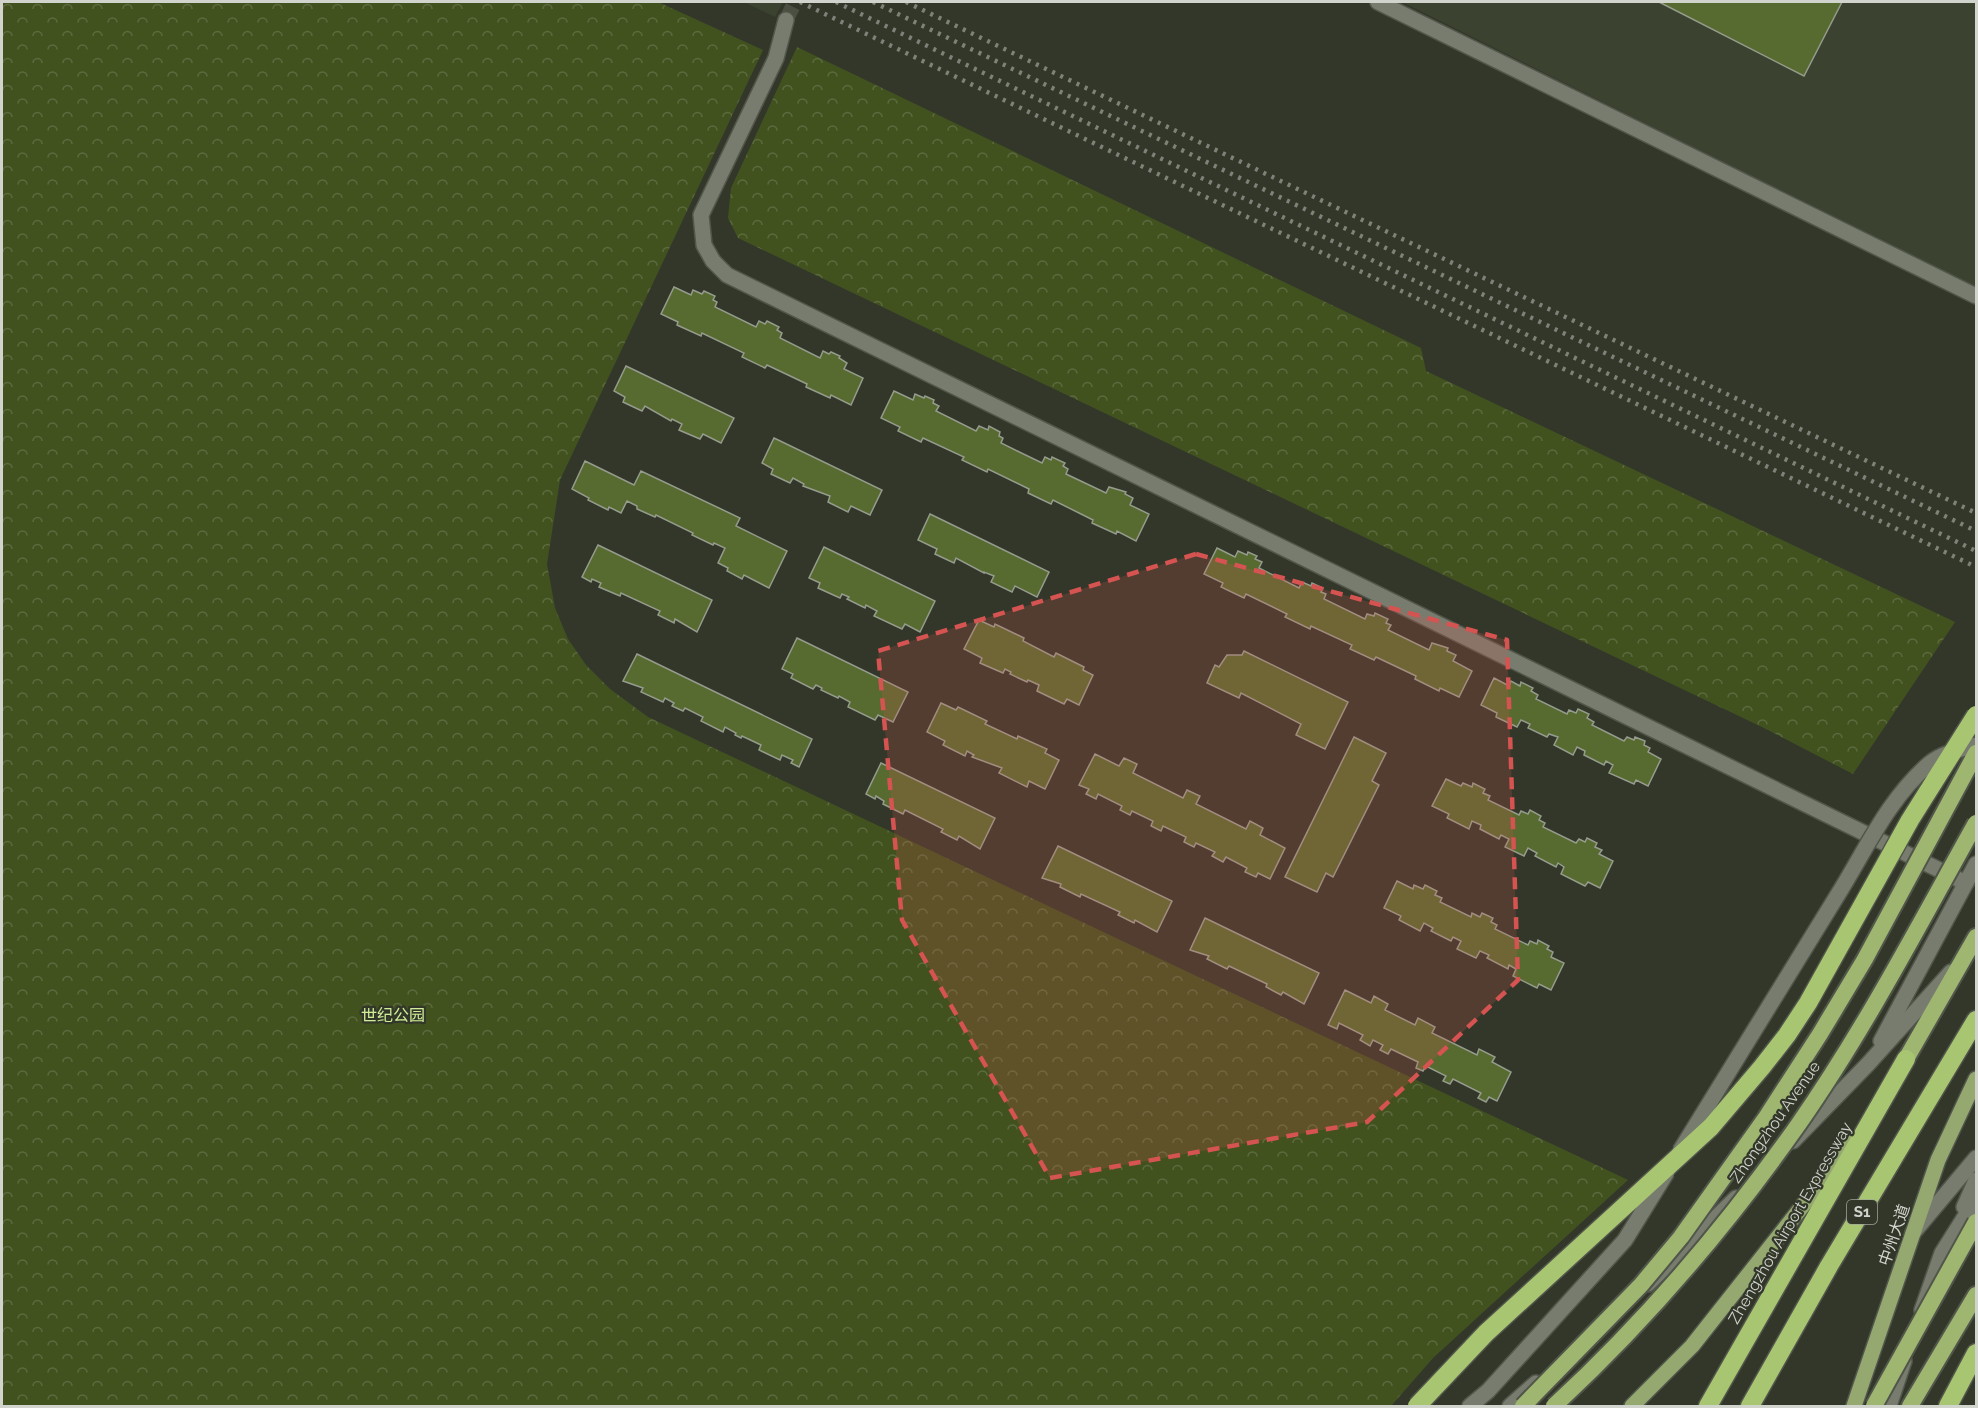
<svg xmlns="http://www.w3.org/2000/svg" width="1978" height="1408" font-family="Raleway,'Noto Sans SC',sans-serif">
	<style>
		.built { fill: #3b422f }
		.forest { fill: url(#forest-crowns) }
		.building { fill: #576a2f; stroke: #959b8d; stroke-width: 1.5 }
		.lines { fill: none; stroke-linecap: round; stroke-linejoin: round }
		.minor-tunnel { stroke: #4a4f42; stroke-width: 15; stroke-dasharray: 15 8; stroke-linecap: butt }
		.minor-casing { stroke: #51554a; stroke-width: 18 }
		.tertiary-casing { stroke: #51554a; stroke-width: 18 }
		.secondary-casing { stroke: #51554a; stroke-width: 18 }
		.primary-casing { stroke: #51554a; stroke-width: 18 }
		.trunk-casing { stroke: #51554a; stroke-width: 20 }
		.motorway-casing { stroke: #51554a; stroke-width: 21 }
		.minor { stroke: #777c6e; stroke-width: 15 }
		.tertiary { stroke: #777c6e; stroke-width: 15 }
		.secondary { stroke: #777c6e; stroke-width: 15 }
		.primary { stroke: #94a870; stroke-width: 15 }
		.trunk { stroke: #9eb670; stroke-width: 16 }
		.motorway { stroke: #a8c571; stroke-width: 18 }
		.rail { stroke: #7e8278; stroke-width: 4.5; stroke-dasharray: 3 6; stroke-linecap: butt }
		.tertiary-bridge-casing { stroke: #51554a; stroke-width: 18; stroke-linecap: butt }
		.trunk-bridge-casing { stroke: #51554a; stroke-width: 20; stroke-linecap: butt }
		.motorway-bridge-casing { stroke: #51554a; stroke-width: 21; stroke-linecap: butt }
		.tertiary-bridge { stroke: #777c6e; stroke-width: 15 }
		.trunk-bridge { stroke: #9eb670; stroke-width: 16 }
		.motorway-bridge { stroke: #a8c571; stroke-width: 18 }
		.marked { fill: #d55351; fill-opacity: 0.2; stroke: #d55351; stroke-width: 4.5; stroke-dasharray: 12 8; stroke-linejoin: round }
		.labels { text-anchor: middle; dominant-baseline: central; stroke-width: 4.5; stroke-linejoin: round; paint-order: stroke }
		.shield { fill: #32372a; stroke: #a1a59b; stroke-width: 1.5 }
		.shield-label { font-size: 15px; font-weight: bold; fill: #d1d4cc }
		.park-label { font-size: 16px; fill: #cfee96; stroke: #32372a }
		.street-label { font-size: 16px; fill: #d1d4cc; stroke: #32372a }
	</style>
	<defs>
		<pattern id="forest-crowns" width="20" height="18" patternUnits="userSpaceOnUse" patternTransform="scale(1.5)"><rect width="20" height="18" fill="#42521f"/><path d="M2 6a3 3 0 1 1 6 0M12 15a3 3 0 1 1 6 0" fill="none" stroke="#5c6a3e"/></pattern>
	</defs>
	<rect width="100%" height="100%" fill="#32372a"/>
	<g class="built">
		<polygon points="744,2 783,2 775,17"/>
		<polygon points="1402,2 1976,2 1976,288"/>
	</g>
	<g class="forest">
		<polygon points="2,2 658,2 763,50 560,480 547,564 555,608 568,639 586,665 610,689 648,717 1628,1180 1433,1358 1391,1406 2,1406"/>
		<polygon points="797,47 1421,348 1426,371 1955,622 1853,774 1764,728 738,238 728,218 731,188"/>
	</g>
	<g class="building">
		<polygon points="1659,2 1842,2 1804,76"/>
		<polygon points="674,287 691,295 693,290 702,294 704,291 715,296 713,300 717,302 715,307 756,327 759,321 765,324 767,321 779,327 777,330 782,333 780,338 820,358 823,351 829,354 831,352 840,356 839,358 847,363 844,369 863,378 851,405 831,395 830,398 806,387 807,384 767,365 765,368 742,357 744,353 702,333 701,336 677,325 678,322 661,314"/>
		<polygon points="626,366 734,418 721,443 703,434 700,439 679,430 682,424 672,419 671,421 645,406 642,411 623,402 625,397 614,391"/>
		<polygon points="894,391 913,400 915,394 924,398 925,396 934,400 933,403 939,406 936,411 976,431 979,426 988,430 989,426 1000,432 999,436 1003,438 1001,443 1042,463 1045,457 1051,460 1052,457 1065,463 1063,466 1068,469 1066,474 1106,493 1109,487 1126,492 1125,494 1133,498 1130,505 1149,514 1136,541 1117,531 1116,534 1092,523 1093,520 1053,500 1051,504 1028,493 1029,489 988,469 987,472 962,460 964,457 923,438 921,442 898,431 900,427 881,418"/>
		<polygon points="774,438 882,490 870,515 851,506 848,512 828,502 830,496 803,486 804,484 793,478 790,483 771,474 773,469 762,463"/>
		<polygon points="585,461 634,485 641,471 740,518 736,526 787,551 769,588 744,575 742,579 727,571 728,568 718,563 725,548 714,543 713,545 692,535 693,533 656,515 655,517 637,509 637,506 627,501 621,513 609,507 608,510 588,500 589,498 572,489"/>
		<polygon points="930,514 1049,572 1037,597 1015,586 1012,592 991,582 994,576 984,572 984,573 956,558 954,563 935,554 937,549 918,540"/>
		<polygon points="598,545 712,600 697,632 675,619 674,623 658,615 660,611 621,593 620,596 599,587 601,583 592,579 591,582 582,577"/>
		<polygon points="824,547 935,601 920,632 905,624 902,629 874,616 877,611 866,605 865,608 847,599 849,597 842,594 840,598 818,588 820,583 809,578"/>
		<polygon points="1217,548 1235,557 1238,551 1247,555 1248,552 1257,556 1255,559 1262,562 1259,568 1299,588 1302,582 1311,586 1312,583 1323,588 1321,592 1326,594 1324,599 1365,619 1367,614 1374,616 1375,613 1388,619 1386,623 1391,625 1388,630 1429,650 1432,643 1448,648 1447,651 1456,655 1453,661 1472,671 1459,697 1440,688 1439,691 1415,679 1416,676 1376,657 1374,660 1350,649 1352,645 1311,626 1310,629 1285,617 1287,614 1246,594 1244,598 1221,587 1223,583 1204,574"/>
		<polygon points="979,620 994,627 995,624 1024,638 1023,641 1054,657 1056,653 1084,667 1083,670 1093,675 1079,705 1067,699 1064,704 1037,691 1039,685 1028,680 1027,682 1010,674 1011,672 1005,669 1003,673 980,663 982,658 964,649"/>
		<polygon points="797,638 908,692 893,722 878,715 875,720 848,707 850,702 839,696 838,698 821,690 822,688 816,685 813,689 791,678 793,674 782,669"/>
		<polygon points="1244,651 1348,702 1325,749 1296,735 1301,724 1241,693 1239,698 1207,683 1215,665 1219,667 1227,655 1242,655"/>
		<polygon points="637,654 812,739 799,767 791,763 793,760 782,755 780,760 759,750 761,745 742,736 741,738 735,735 736,733 725,727 723,732 701,721 703,717 685,708 683,711 672,706 674,703 665,698 663,702 641,692 643,688 623,681"/>
		<polygon points="1494,678 1509,686 1511,681 1520,686 1521,682 1533,688 1531,691 1538,695 1536,699 1567,714 1569,710 1576,713 1578,709 1589,714 1587,718 1594,722 1592,725 1624,741 1627,737 1634,740 1635,737 1645,741 1644,745 1650,748 1648,752 1661,759 1648,786 1636,780 1634,784 1609,773 1613,765 1606,761 1604,765 1584,755 1585,751 1577,747 1573,755 1554,745 1558,737 1549,734 1547,737 1528,728 1530,724 1521,720 1517,727 1496,717 1497,713 1481,705"/>
		<polygon points="941,703 956,710 958,707 987,721 985,724 1017,739 1018,736 1047,749 1045,753 1059,760 1045,789 1029,781 1027,787 999,773 1002,768 972,757 974,755 967,751 965,756 943,745 945,741 927,732"/>
		<polygon points="1354,737 1386,753 1372,781 1379,785 1333,877 1326,873 1317,892 1285,877"/>
		<polygon points="1095,754 1119,766 1124,758 1137,764 1133,773 1183,798 1187,790 1200,796 1196,804 1246,829 1250,821 1263,828 1260,835 1285,848 1270,879 1258,873 1256,877 1245,872 1247,868 1226,857 1223,862 1212,856 1215,852 1196,843 1194,847 1184,842 1186,837 1163,826 1161,831 1151,826 1153,821 1132,811 1130,815 1120,810 1122,806 1098,794 1096,799 1086,794 1089,789 1079,785"/>
		<polygon points="881,763 995,818 980,849 959,836 957,840 941,832 943,829 905,810 903,814 883,804 884,801 876,796 875,799 866,794"/>
		<polygon points="1446,779 1461,786 1463,783 1472,787 1473,783 1485,789 1483,793 1490,796 1488,800 1519,815 1521,811 1528,814 1530,810 1541,816 1539,820 1545,823 1543,827 1576,843 1579,839 1585,842 1587,838 1597,843 1595,847 1602,850 1599,854 1613,861 1600,888 1588,882 1585,886 1561,874 1564,867 1558,863 1556,867 1535,856 1537,853 1528,848 1524,856 1505,847 1509,839 1501,835 1499,839 1480,829 1481,825 1472,821 1469,829 1447,818 1449,814 1432,806"/>
		<polygon points="1058,846 1172,901 1157,932 1135,920 1134,923 1118,915 1120,912 1081,894 1080,897 1060,887 1061,884 1042,878"/>
		<polygon points="1397,881 1413,889 1414,885 1423,889 1425,885 1437,891 1435,895 1442,898 1440,902 1471,917 1472,913 1480,917 1482,913 1493,918 1491,922 1497,925 1495,929 1528,945 1530,941 1537,944 1538,940 1549,946 1547,949 1553,952 1551,957 1564,963 1551,990 1539,984 1537,988 1513,976 1516,969 1509,965 1508,969 1487,958 1489,955 1480,951 1476,958 1457,949 1461,941 1453,937 1451,941 1431,931 1433,928 1424,923 1420,931 1399,920 1401,916 1384,908"/>
		<polygon points="1205,918 1319,973 1304,1004 1283,992 1281,995 1266,987 1267,984 1229,966 1227,969 1207,959 1209,956 1190,950"/>
		<polygon points="1345,990 1371,1003 1374,996 1388,1004 1385,1010 1415,1025 1418,1018 1435,1027 1432,1033 1477,1055 1479,1049 1495,1057 1492,1062 1511,1072 1497,1101 1489,1097 1486,1102 1478,1098 1481,1093 1453,1079 1450,1084 1443,1081 1446,1076 1426,1066 1423,1071 1416,1068 1418,1062 1391,1049 1388,1054 1380,1050 1383,1045 1373,1040 1370,1046 1360,1040 1363,1035 1339,1023 1337,1029 1328,1025"/>
	</g>
	<g class="lines">
		<polyline class="minor-tunnel" points="786,20 795,2"/>
		<g class="minor-casing">
			<g id="minor">
				<polyline points="1378,2 1976,296"/>
				<polyline points="786,20 776,58 701,215 704,245 713,261 727,275 1966,883"/>
			</g>
		</g>
		<g class="tertiary-casing">
			<g id="tertiary">
				<polyline points="1881,1041 1976,864"/>
				<polyline points="1793,1141 1868,1064 1951,972"/>
				<polyline points="1964,1207 1976,1180"/>
				<polyline points="1648,1284 1736,1198"/>
				<polyline points="1922,1310 1942,1253 1976,1199"/>
				<polyline points="1470,1406 1488,1391 1625,1240"/>
				<polyline points="1510,1406 1536,1383"/>
				<polyline points="1889,1406 1904,1361"/>
			</g>
		</g>
		<g class="secondary-casing">
			<polyline id="secondary" points="1913,1233 1976,1158"/>
		</g>
		<g class="primary-casing">
			<g id="primary">
				<polyline points="1632,1406 1692,1346 1827,1175 1852,1139"/>
				<polyline points="1854,1406 1938,1160 1976,1079"/>
			</g>
		</g>
		<g class="trunk-casing">
			<g id="trunk">
				<polyline points="1906,1059 1976,937"/>
				<polyline points="1910,1406 1976,1295"/>
			</g>
		</g>
		<g class="motorway-casing">
			<g id="motorway">
				<polyline points="1708,1406 1906,1059"/>
				<polyline points="1750,1406 1829,1266 1976,1020"/>
				<polyline points="1948,1406 1976,1353"/>
			</g>
		</g>
		<use href="#minor" class="minor"/>
		<use href="#tertiary" class="tertiary"/>
		<use href="#secondary" class="secondary"/>
		<use href="#primary" class="primary"/>
		<use href="#trunk" class="trunk"/>
		<use href="#motorway" class="motorway"/>
		<g class="rail">
			<polyline points="800,2 1976,567"/>
			<polyline points="836,2 1976,551"/>
			<polyline points="873,2 1976,531"/>
			<polyline points="906,2 1976,513"/>
		</g>
		<g class="tertiary-bridge-casing">
			<g id="tertiary-bridge">
				<path d="M1680,1151C1732,1066 1785,981 1837,896C1866,850 1887,800 1930,763C1942,753 1962,749 1976,745"/>
				<polyline points="1625,1240 1667,1172"/>
			</g>
		</g>
		<g class="trunk-bridge-casing">
			<g id="trunk-bridge">
				<polyline points="1523,1406 1641,1285 1681,1237 1765,1119 1820,1034 1865,959 1976,753"/>
				<path d="M1554,1406C1645,1322 1726,1227 1798,1125C1865,1029 1919,925 1976,823"/>
				<polyline points="1874,1406 1976,1222"/>
			</g>
		</g>
		<g class="motorway-bridge-casing">
			<polyline id="motorway-bridge" points="1417,1406 1486,1333 1711,1127 1762,1067 1787,1035 1808,1003 1910,820 1976,715"/>
		</g>
		<use href="#tertiary-bridge" class="tertiary-bridge"/>
		<use href="#trunk-bridge" class="trunk-bridge"/>
		<use href="#motorway-bridge" class="motorway-bridge"/>
	</g>
	<path class="marked" d="M1196,554L1507,640L1518,980L1367,1122L1050,1178L902,920L878,651Z"/>
	<g class="labels">
		<rect class="shield" x="1847" y="1200" width="30" height="24" rx="4.5"/>
		<g class="shield-label">
			<text x="1862" y="1212">S1</text>
		</g>
		<g class="park-label">
			<text x="393" y="1015">世纪公园</text>
		</g>
		<g class="street-label">
			<text transform="translate(1775 1122) rotate(-55)">Zhongzhou Avenue</text>
			<text transform="translate(1790 1223) rotate(-60)">Zhengzhou Airport Expressway</text>
			<text transform="translate(1894 1235) rotate(-71)">中州大道</text>
		</g>
	</g>
	<rect width="1978" height="1408" fill="none" stroke="#d1d4cc" stroke-width="6"/>
</svg>
